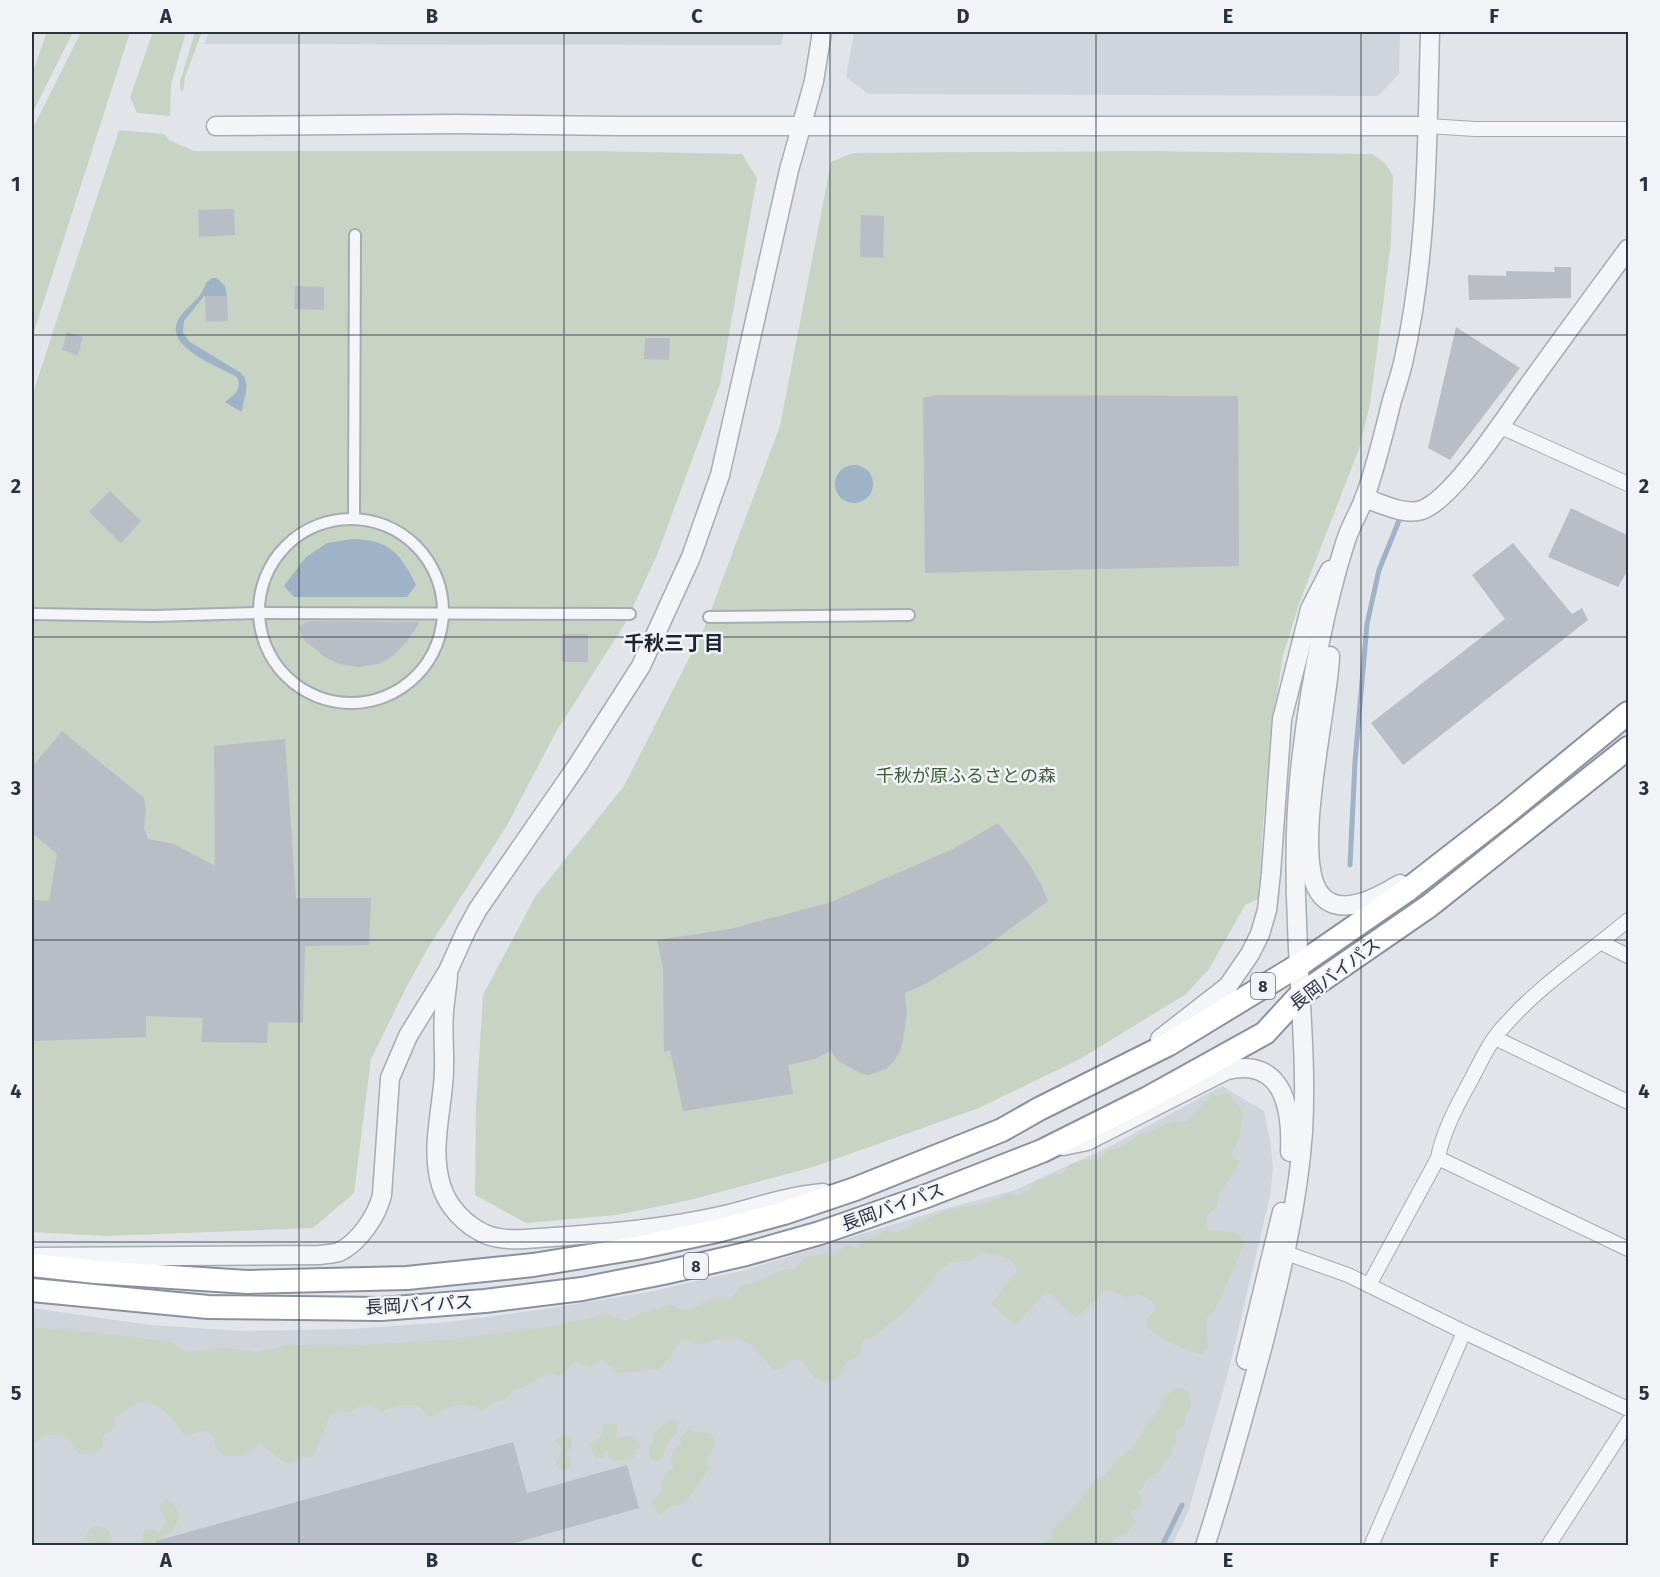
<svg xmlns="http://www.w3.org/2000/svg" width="1660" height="1577" font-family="'Fira Sans','Noto Sans JP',sans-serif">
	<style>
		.built { fill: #d0d4db }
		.green { fill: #c7d3c3 }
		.water { fill: #9eb2c8 }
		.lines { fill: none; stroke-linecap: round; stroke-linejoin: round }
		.stream { stroke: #9eb2c8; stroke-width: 5 }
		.building { fill: #b9bec6 }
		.pedestrian-casing { stroke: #a6acb3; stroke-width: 14 }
		.minor-casing { stroke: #a6acb3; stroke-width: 16 }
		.tertiary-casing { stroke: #a6acb3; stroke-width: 21 }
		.trunk-casing { stroke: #89929f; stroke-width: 26 }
		.pedestrian { stroke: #f4f5f8; stroke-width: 10 }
		.minor { stroke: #f4f5f8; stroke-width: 14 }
		.tertiary { stroke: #f4f5f8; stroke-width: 18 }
		.trunk { stroke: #fff; stroke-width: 22 }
		.grid { fill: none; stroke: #2a3240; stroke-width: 1.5; stroke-opacity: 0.55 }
		.labels { text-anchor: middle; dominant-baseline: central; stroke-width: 5; stroke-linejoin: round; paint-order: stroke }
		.shield { fill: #f1f3f7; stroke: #666c77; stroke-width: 1.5 }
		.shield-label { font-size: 16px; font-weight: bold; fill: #2a3240 }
		.park-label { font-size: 18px; fill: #3f5c38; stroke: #f1f3f7 }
		.street-label { font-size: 18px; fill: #2a3240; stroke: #f1f3f7 }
		.neighbourhood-label { font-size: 20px; font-weight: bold; fill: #1c2431; stroke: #f1f3f7 }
		.neatline { fill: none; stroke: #2a3240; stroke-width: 2 }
		.grid-label { font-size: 20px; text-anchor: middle; font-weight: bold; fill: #2a3240 }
	</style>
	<rect width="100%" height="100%" fill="#e1e5e9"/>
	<g class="built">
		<polygon points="209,32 784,32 781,45 204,44"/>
		<polygon points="854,32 1400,32 1399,74 1378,96 868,94 846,77"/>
		<polygon points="1222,1086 1264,1111 1270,1140 1273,1168 1270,1196 1227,1377 1188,1512 1172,1545 32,1546 32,1308 150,1325 240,1331 353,1329 448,1322 545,1309 649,1292 745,1270 940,1210 1012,1191 1109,1147"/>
	</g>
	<g class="green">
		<polygon points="47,32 73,32 32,114 32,74"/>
		<polygon points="81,32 130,32 32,338 32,130"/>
		<polygon points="153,32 186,32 171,84 170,116 137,113 130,97"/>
		<polygon points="195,32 202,32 185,77 183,92 180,88 180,82"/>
		<polygon points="119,130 164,134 169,140 194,151 594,151 742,154 757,178 720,384 657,555 626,622 556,732 506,827 428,948 407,986 371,1059 354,1193 313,1228 107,1236 32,1232 32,396"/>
		<polygon points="1144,151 1372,154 1386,164 1393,176 1391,243 1370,404 1359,449 1300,601 1283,655 1272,728 1262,835 1260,898 1245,905 1209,969 1186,994 1080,1059 979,1108 813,1167 690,1200 616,1215 526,1223 475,1195 476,1106 483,995 535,897 624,786 704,629 780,426 831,162 853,153"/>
		<path d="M1229,1094L1243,1112L1240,1133L1232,1155L1239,1162L1230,1179L1219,1193L1217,1207L1206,1216L1207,1230L1238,1233L1244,1244L1215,1309L1206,1320L1208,1347L1201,1355L1170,1343L1147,1328V1318L1156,1310L1152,1301L1140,1294L1126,1297L1107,1289L1076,1318L1047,1291L1015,1325L991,1304L1017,1271L1010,1259L982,1252L969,1261L951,1262L937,1272L925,1290L906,1311L870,1339L862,1340L860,1355L847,1361L839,1377L826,1382L815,1378L802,1361L791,1359L781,1369L774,1371L751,1344L737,1338L717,1339L702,1345L683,1339L661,1369L618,1373L603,1360L590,1367L575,1361L560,1376L546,1373L529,1385L514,1390L505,1400L493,1402L483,1411C460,1399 452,1406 430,1417L418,1405H400L381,1411L369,1404L360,1406L351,1412L339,1410L330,1416L313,1456L299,1458L290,1464C273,1459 275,1451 259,1444L245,1456H224L216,1448L214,1437L204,1430L186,1437C176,1423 157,1395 136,1404C129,1407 123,1414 115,1417L112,1431L103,1435L102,1447L95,1453L79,1454L72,1442L64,1434L46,1435L35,1442L32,1441V1328L65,1329L162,1341L174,1343L185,1352L227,1348L257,1352L288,1345L341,1346L447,1340L547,1327L608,1314L627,1321L640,1313L672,1305L685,1311L714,1298L730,1300L742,1285C762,1284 775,1268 795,1269L805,1257L826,1253L835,1257L842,1248L847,1245L858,1249L863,1239H872L886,1230L899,1233C913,1224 940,1212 957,1208C977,1204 988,1205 1007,1194L1016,1196L1030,1190L1033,1182L1064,1172L1071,1164L1083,1160L1098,1159L1109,1150L1122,1147L1137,1136L1172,1122H1186L1212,1096Z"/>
		<path d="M1176,1388L1187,1390C1191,1400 1193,1406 1185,1415L1186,1423L1183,1427L1176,1431V1444L1172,1445V1454L1169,1459L1164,1460L1160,1473C1146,1474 1147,1484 1138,1493L1142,1499L1137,1510L1131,1512L1135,1523L1127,1533L1114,1538L1111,1545H1041L1050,1538V1533L1078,1504L1095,1480L1104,1476L1116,1462L1131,1449L1162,1404L1168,1394Z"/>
		<path d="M678,1420L676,1434C666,1441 666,1452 660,1462L650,1459L649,1447L654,1441L653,1434L667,1421Z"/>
		<polygon points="616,1423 618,1428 615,1439 629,1436 638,1442 640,1448 634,1450 635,1457 616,1461 609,1458 608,1450 605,1451 603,1457 595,1458 590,1444 601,1436 603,1425"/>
		<path d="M687,1429L713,1435L715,1444L706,1459L710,1468L689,1498L680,1505L672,1506L660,1515L652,1505L655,1497L661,1494C661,1482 663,1474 674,1468L671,1462L673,1451L681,1445L680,1440Z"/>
		<path d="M563,1435L571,1436L572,1446L565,1454L570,1457L571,1468L563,1470L555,1466C556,1459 561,1455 562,1448L555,1441Z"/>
		<path d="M166,1499C185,1510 181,1525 164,1536V1545L142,1546L143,1531L154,1529L160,1534L165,1521L160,1506Z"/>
		<polygon points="93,1526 102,1527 109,1530 113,1545 92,1545 85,1539 86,1534"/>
	</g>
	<g class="water">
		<path d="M212,278H217L225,286L227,296H204L184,321L183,333L190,342L241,373C252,385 243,397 242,412L225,402C235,395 242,389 237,377C216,365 155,344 183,313C191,304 203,295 206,283Z"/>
		<circle cx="854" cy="484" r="19"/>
		<path d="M352,539C390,540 399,552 416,585L407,597H294L284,586L306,557L327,543Z"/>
	</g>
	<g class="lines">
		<g class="stream">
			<polyline points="1350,865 1355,762 1367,624 1379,570 1400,518"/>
			<polyline points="1162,1546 1182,1505"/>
		</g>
	</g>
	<g class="building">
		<polygon points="234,209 235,235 199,237 198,210"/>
		<polygon points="861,215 884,216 883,258 860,257"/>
		<polygon points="1554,267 1571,267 1571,298 1469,300 1468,275 1506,276 1506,271 1555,272"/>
		<polygon points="295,286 324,287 324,310 294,309"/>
		<polygon points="205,296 227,296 228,321 206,322"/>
		<polygon points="1456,327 1520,368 1450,460 1428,448"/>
		<polygon points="67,332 83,337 78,355 62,350"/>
		<polygon points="645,338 670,338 669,360 644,359"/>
		<polygon points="935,395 1238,396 1239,566 925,573 923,398"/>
		<polygon points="110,491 141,521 121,543 89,512"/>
		<polygon points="1571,508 1629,536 1629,568 1618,587 1548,557"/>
		<polygon points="1513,543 1572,614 1582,608 1588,620 1403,765 1371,723 1505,619 1472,575"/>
		<polygon points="308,621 340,621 420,622 406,643 394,655 379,664 358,667 340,664 326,658 304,640 298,627"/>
		<rect x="562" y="634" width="26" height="28"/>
		<polygon points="62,731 144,798 146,810 144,827 148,839 174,844 215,866 214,746 285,739 296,898 371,898 369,945 305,946 303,1023 268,1022 267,1043 201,1042 203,1018 146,1016 146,1037 32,1041 32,900 49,901 57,854 32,833 32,767"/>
		<polygon points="998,823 1028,862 1042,886 1048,901 980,951 925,984 905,993 907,1013 904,1035 900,1051 894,1061 886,1069 869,1075 862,1074 838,1061 831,1051 815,1059 788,1065 793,1094 683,1111 670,1050 664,1052 663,968 657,940 730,929 828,903 953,849"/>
		<polygon points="513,1442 527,1493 627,1465 639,1508 507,1545 156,1545 156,1541"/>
	</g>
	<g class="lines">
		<g class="pedestrian-casing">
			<g id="pedestrian">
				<polyline points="354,518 355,235"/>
				<circle cx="351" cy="611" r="92"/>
				<polyline points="32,614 154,616 258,613 630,614"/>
				<polyline points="709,617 909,615"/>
			</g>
		</g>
		<g class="minor-casing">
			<g id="minor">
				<polyline points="1428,126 1475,129 1628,129"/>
				<polyline points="1499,426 1628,484"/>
				<polyline points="1602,943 1628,956"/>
				<polyline points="1495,1038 1628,1102"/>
				<polyline points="1438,1158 1628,1249"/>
				<polyline points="1286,1253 1348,1275 1464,1332 1628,1409"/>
				<path d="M1369,1285L1438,1158C1442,1135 1454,1111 1465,1091C1478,1068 1488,1042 1506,1024C1541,984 1588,954 1628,920"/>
				<polyline points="1371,1546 1464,1332"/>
				<polyline points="1548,1546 1628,1422"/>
			</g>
		</g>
		<g class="tertiary-casing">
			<g id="tertiary">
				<polyline points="216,126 458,124 618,126 1428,126"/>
				<path d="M1364,498C1381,503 1404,516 1422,510C1454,498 1507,415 1528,386C1561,340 1595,294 1628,249"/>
				<path d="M1330,656C1329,705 1290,859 1321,895C1341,919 1380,896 1400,884"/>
				<path d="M448,976C447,988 445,1000 444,1012C442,1037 446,1061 443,1085C440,1118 431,1152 441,1185C447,1206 465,1225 485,1234C506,1243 532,1238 553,1237C611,1233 669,1228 725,1215C757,1207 789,1196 823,1193"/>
				<polyline points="1160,1039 1228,986 1250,954 1260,934 1267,910 1271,873 1282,719 1310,609 1330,570"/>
				<path d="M1063,1146L1087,1141L1227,1070C1283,1057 1292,1108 1290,1152"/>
				<path d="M36,1257L320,1255C325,1254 334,1254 339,1252C360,1242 377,1215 382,1195L390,1078L408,1036L448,971L466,931L478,909L577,766L641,666L691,557L720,475L789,170L814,81L822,32"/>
				<polyline points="1246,1360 1282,1212"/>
				<path d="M1205,1546C1227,1479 1245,1412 1263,1345C1281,1274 1298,1204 1303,1132C1307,1062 1299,992 1297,923C1294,863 1295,804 1303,745C1311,680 1326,602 1346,540C1351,525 1359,512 1365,497C1376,466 1384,433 1392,400C1396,388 1400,376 1403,363C1428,255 1427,142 1430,32"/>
			</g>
		</g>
		<g class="trunk-casing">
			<g id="trunk">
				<polyline points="32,1265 95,1272 247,1282 407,1278 533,1265 637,1248 721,1230 784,1213 855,1189 1002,1130 1039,1109 1169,1044 1299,965 1406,891 1505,814 1628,713"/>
				<polyline points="32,1290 208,1307 381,1309 485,1301 582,1289 663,1273 746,1254 820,1233 929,1195 1042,1151 1146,1099 1265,1033 1300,995 1429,906 1628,748"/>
			</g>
		</g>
		<use href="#pedestrian" class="pedestrian"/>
		<use href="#minor" class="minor"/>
		<use href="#tertiary" class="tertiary"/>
		<use href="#trunk" class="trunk"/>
	</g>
	<path class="grid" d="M299,32V1546M564,32V1546M830,32V1546M1096,32V1546M1361,32V1546M32,335H1628M32,637H1628M32,940H1628M32,1242H1628"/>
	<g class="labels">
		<g class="shield">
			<rect x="1251" y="973" width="24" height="26" rx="4.5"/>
			<rect x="684" y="1253" width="24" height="26" rx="4.5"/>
		</g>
		<g class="shield-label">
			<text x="1263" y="986">8</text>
			<text x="696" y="1266">8</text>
		</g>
		<g class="park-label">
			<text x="966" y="776">千秋が原ふるさとの森</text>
		</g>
		<g class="street-label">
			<text transform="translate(1335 974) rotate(-37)">長岡バイパス</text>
			<text transform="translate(893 1207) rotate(-20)">長岡バイパス</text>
			<text transform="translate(419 1305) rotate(-3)">長岡バイパス</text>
		</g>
		<g class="neighbourhood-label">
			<text x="674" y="643">千秋三丁目</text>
		</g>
	</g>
	<rect width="1660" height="1577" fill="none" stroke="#f1f3f7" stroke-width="66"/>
	<rect x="33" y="33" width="1594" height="1511" class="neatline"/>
	<g class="grid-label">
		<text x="166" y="23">A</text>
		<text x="432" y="23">B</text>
		<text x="697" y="23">C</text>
		<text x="963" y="23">D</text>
		<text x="1228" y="23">E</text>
		<text x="1494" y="23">F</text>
		<text x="16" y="191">1</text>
		<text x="1644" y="191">1</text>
		<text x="16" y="493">2</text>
		<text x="1644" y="493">2</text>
		<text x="16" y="795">3</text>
		<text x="1644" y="795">3</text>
		<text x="16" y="1098">4</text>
		<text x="1644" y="1098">4</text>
		<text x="16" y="1400">5</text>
		<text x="1644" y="1400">5</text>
		<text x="166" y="1567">A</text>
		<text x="432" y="1567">B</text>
		<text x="697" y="1567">C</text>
		<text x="963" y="1567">D</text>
		<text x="1228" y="1567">E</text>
		<text x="1494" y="1567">F</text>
	</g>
</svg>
